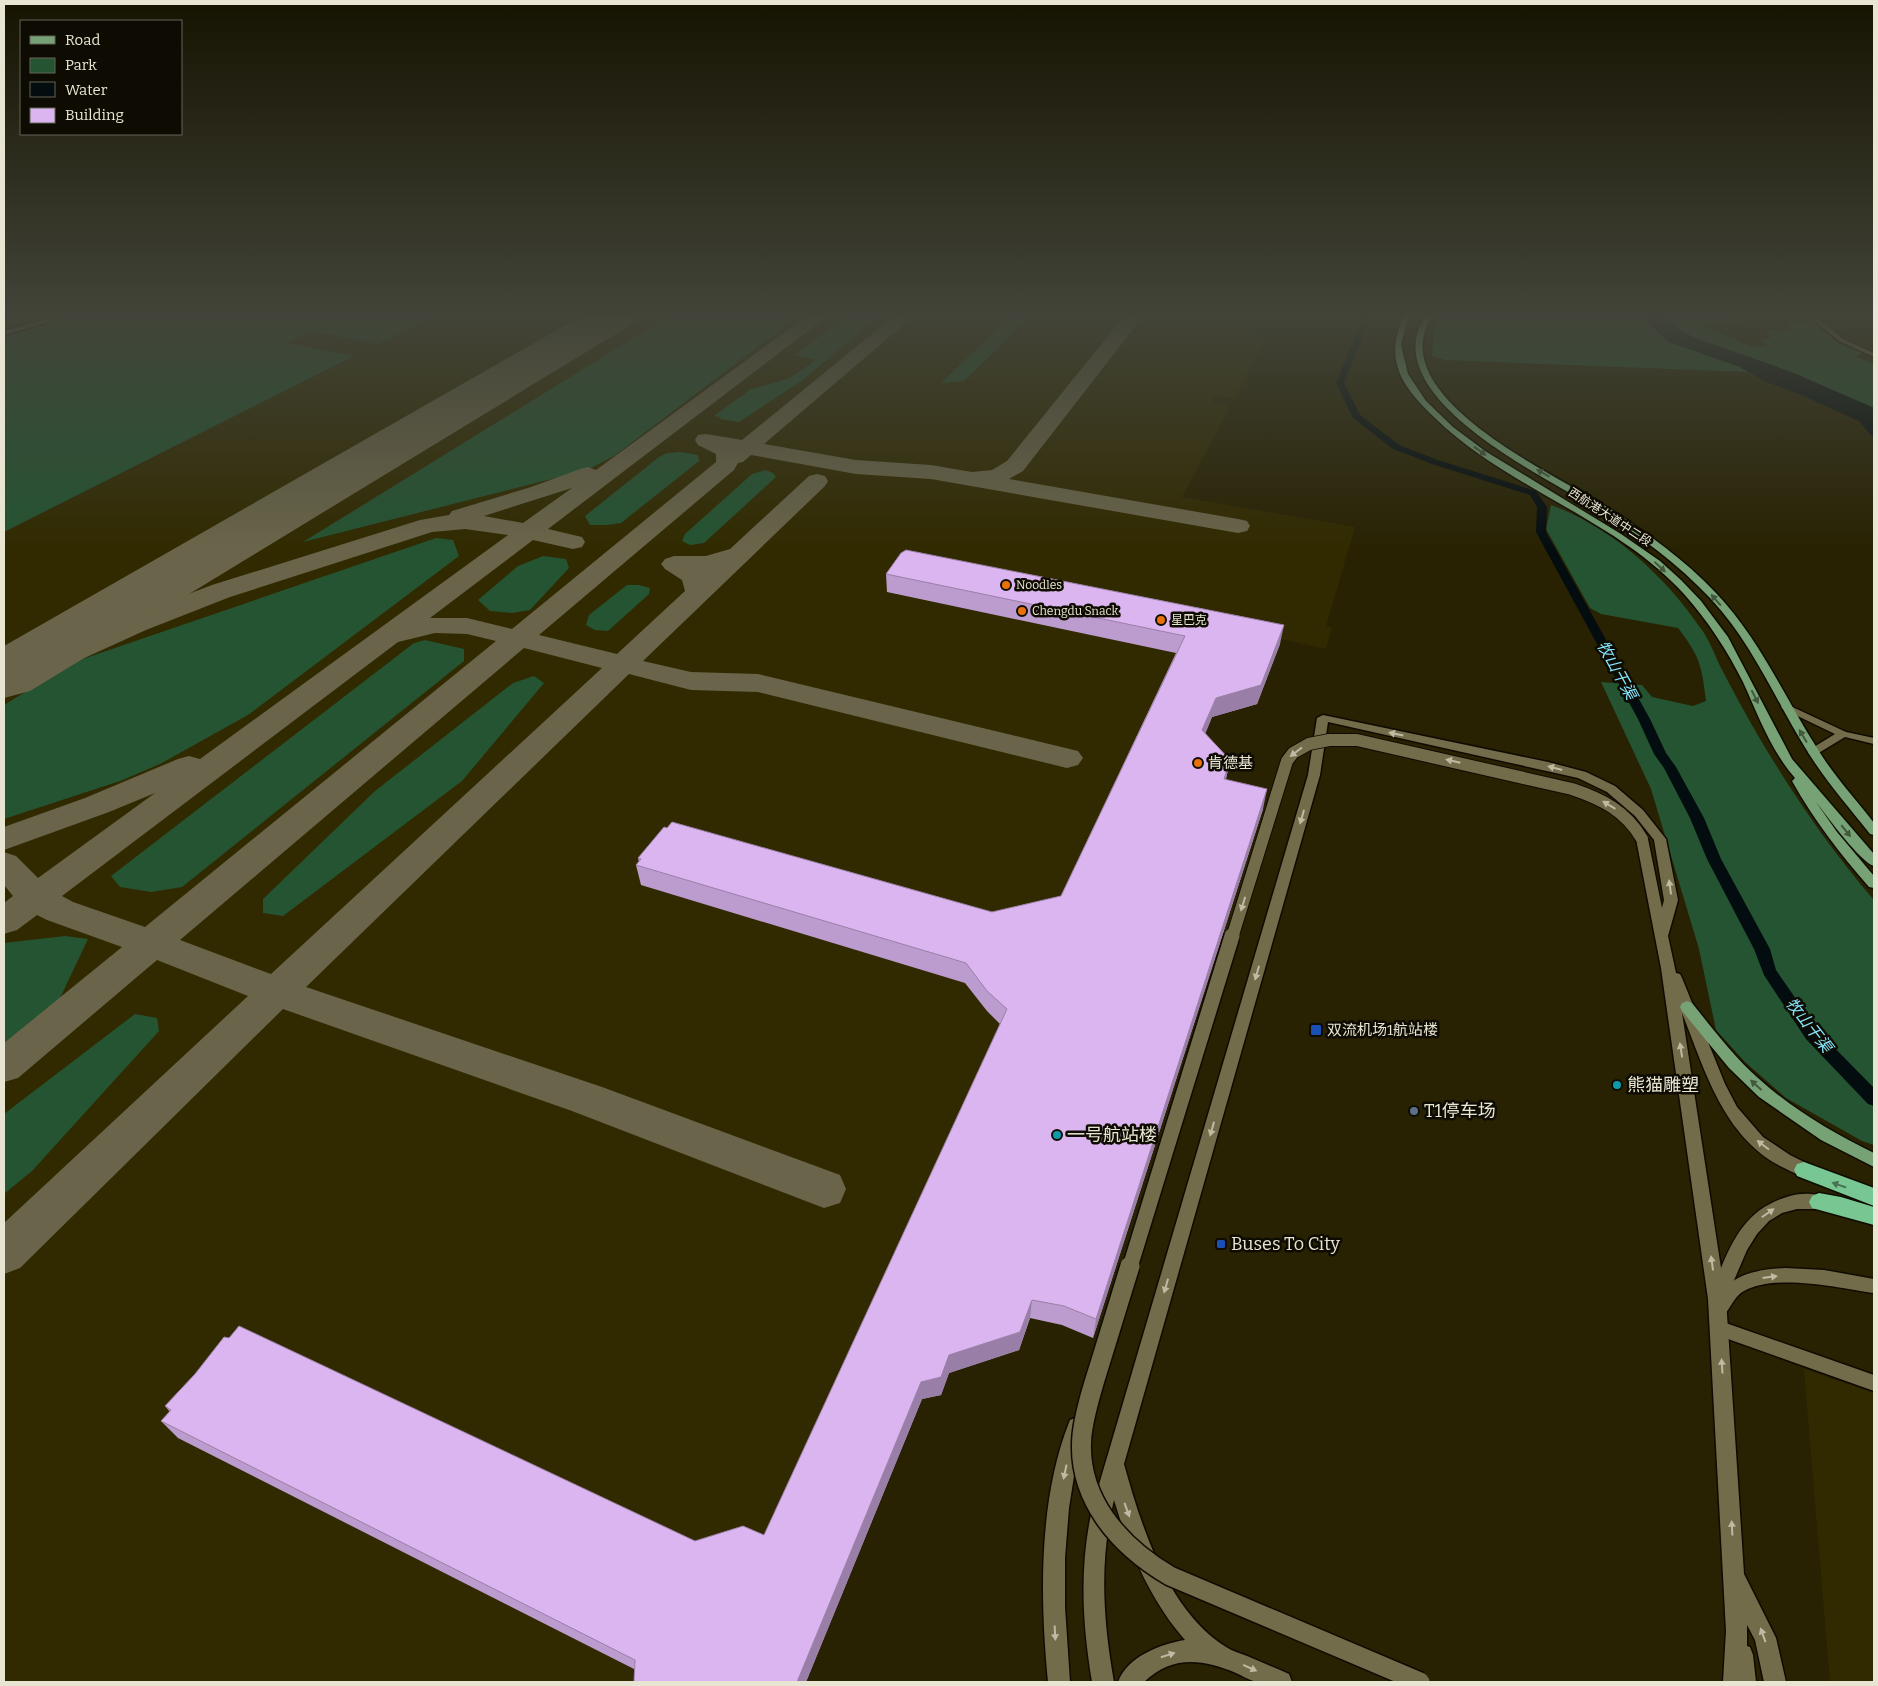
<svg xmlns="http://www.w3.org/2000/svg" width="1878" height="1686" font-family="Bitter,'Noto Sans SC',serif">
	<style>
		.built { fill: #312a00 }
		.green { fill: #245432 }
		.water { fill: #030c0f }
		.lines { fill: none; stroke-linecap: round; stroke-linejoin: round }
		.canal { fill: #030c0f; fill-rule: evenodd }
		.taxiway { fill: #6a654a; fill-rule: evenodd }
		.runway { fill: #6a654a; fill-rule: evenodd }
		.street-casing { stroke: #100b00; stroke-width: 3 }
		.secondary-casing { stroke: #100b00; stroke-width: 3 }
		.primary-casing { stroke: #100b00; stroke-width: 3 }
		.highway-casing { stroke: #100b00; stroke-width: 3 }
		.street { fill: #726c4b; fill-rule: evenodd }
		.secondary { fill: #726c4b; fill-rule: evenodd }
		.primary { fill: #76a276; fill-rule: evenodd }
		.highway { fill: #78c692; fill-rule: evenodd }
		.secondary-bridge-far2-casing { stroke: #100b00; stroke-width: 14; stroke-linecap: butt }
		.secondary-bridge-far1-casing { stroke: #100b00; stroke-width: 18; stroke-linecap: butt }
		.secondary-bridge-casing { stroke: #100b00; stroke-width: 22; stroke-linecap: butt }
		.secondary-bridge-far2 { stroke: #726c4b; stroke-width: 12 }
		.secondary-bridge-far1 { stroke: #726c4b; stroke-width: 15 }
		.secondary-bridge { stroke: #726c4b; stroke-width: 19 }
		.wall { fill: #bc9cce }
		.shaded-wall { fill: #997fa7 }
		.building { fill: #dbb5ef; stroke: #997fa7 }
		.oneway { fill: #42573c }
		.oneway2 { fill: #bfbba3 }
		.oneway3 { fill: #487251 }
		.food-dot { fill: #e8710a; stroke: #0e0c02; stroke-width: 2 }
		.transit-dot { fill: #1a4fb4; stroke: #0e0c02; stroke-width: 2 }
		.culture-dot { fill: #0f9aa8; stroke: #0e0c02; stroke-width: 2 }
		.service-dot { fill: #5c6f8a; stroke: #0e0c02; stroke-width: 2 }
		.labels { text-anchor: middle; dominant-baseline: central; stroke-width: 5; stroke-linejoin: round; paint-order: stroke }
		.far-street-label { font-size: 12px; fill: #e8e5d3; stroke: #0e0c02 }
		.far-poi-label { font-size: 12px; fill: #e8e5d3; stroke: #0e0c02; text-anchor: start }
		.poi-label { font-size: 15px; fill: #e8e5d3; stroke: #0e0c02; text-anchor: start }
		.water-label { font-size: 16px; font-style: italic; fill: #87e6ff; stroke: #0e0c02 }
		.near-poi-label { font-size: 18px; fill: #e8e5d3; stroke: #0e0c02; text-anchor: start }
	</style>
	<rect width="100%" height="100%" fill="#282202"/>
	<g class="built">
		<polygon points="4,315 63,315 4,332"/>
		<polygon points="436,315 1201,315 1198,320 1254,328 1251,334 1266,336 1235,399 1215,396 1212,402 1225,404 1229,409 1182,497 1355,527 1326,626 1332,628 1326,649 1281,639 1257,704 1212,717 1199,749 1242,803 1263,809 1093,1338 1062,1325 1030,1318 1019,1351 949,1373 941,1395 922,1399 806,1682 4,1682 4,532 353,356 286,344 312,331 378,344"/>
		<polygon points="1804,1369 1874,1393 1874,1682 1830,1682"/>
	</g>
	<g class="green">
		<polygon points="82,315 436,315 378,344 312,331 287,343 354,356 4,532 4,337"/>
		<polygon points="671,315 800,315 614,456 587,470 303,542"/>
		<polygon points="849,315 880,315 804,379 739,422 720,419 721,417 714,416 751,389 788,379 816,360 795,355"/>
		<polygon points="1012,315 1031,315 964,381 941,383"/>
		<polygon points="1442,315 1639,315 1669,342 1740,367 1748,372 1445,360 1432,356 1434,330"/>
		<polygon points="1668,315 1732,315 1743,324 1702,324 1712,330 1753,347 1768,345 1759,340 1772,337 1765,331 1791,331 1786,323 1814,323 1838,343 1863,353 1855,356 1874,364 1874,408 1789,371 1695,338 1675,327"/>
		<polygon points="680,452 698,455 699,461 621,523 607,525 590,525 585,516 659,457 667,453"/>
		<polygon points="766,470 773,473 776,477 704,543 690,545 682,541 685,534 752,474"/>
		<path d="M1551,505C1611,527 1663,574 1699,626C1708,637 1714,653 1720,666C1733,691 1746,715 1760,739C1794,796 1831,850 1874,900V1145L1862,1141L1786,1098L1745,1062L1716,1030L1699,949L1651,789L1601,682L1642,685L1652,697L1693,706L1706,701C1702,667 1700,656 1678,628L1601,614L1590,608L1546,529Z"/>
		<polygon points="436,538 453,540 459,556 248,715 160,764 120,781 4,819 4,705 74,662"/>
		<polygon points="543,556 566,559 569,568 530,610 512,613 490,611 478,600 518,566"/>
		<polygon points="627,585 639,585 650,588 649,594 608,631 595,630 586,625 589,615"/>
		<polygon points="425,640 464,649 464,661 182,887 151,892 120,887 111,876 414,643"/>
		<polygon points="534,676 544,683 462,781 283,916 263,913 263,899 375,791 513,683"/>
		<polygon points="65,936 88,939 60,998 4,1044 4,943"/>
		<polygon points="135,1014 157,1018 159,1031 32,1171 4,1194 4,1114"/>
	</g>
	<polygon class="water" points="1639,315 1668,315 1675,327 1695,338 1789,371 1874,408 1874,439 1859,421 1799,394 1766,382 1740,367 1669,342"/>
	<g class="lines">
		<polygon class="canal" points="1364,315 1371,315 1344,383 1360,415 1399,445 1438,460 1536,491 1547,507 1546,532 1650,719 1666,753 1676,767 1704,818 1721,859 1770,949 1776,970 1818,1031 1874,1088 1874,1106 1868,1104 1806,1039 1764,975 1754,949 1707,859 1690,818 1664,768 1654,754 1638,719 1536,532 1537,507 1530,495 1432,464 1393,449 1353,418 1336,383"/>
		<path class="taxiway" d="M808,315H829L548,529L582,537L585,542L582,547L573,549L533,540L430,618H467L512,629L716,462V454L698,445L695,440L698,435L706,434L742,440L895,315H915L764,444L856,460L931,465L972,472L992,470L1007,461L1125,315H1144L1023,471L1009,479L1238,519L1247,521L1250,526L1247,531L1238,533L931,479L856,474L751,455L743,462L738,463L734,470L539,635L617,654L685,591L682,580L665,569L661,564L665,559L674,556H706L730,549L809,476L817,474L825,476L828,481L825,486L643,661L691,672L758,674L1078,751L1083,758L1078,765L1067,768L758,692L691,690L629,674L306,987L602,1087L840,1175L846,1189L840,1203L824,1208L572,1111L283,1009L20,1268L4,1274V1223L248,996L157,960L18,1078L4,1082V1043L122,947L47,920L37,915L17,930L4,934V903L13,896L4,885V852L16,856L38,878L155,793L109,812L4,850V827L85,798L178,759L189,756L200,759L508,535L465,529L432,532L230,597L146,630L14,690L4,693V673L126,618L212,585L420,520L449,515L452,511L531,487L580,469L588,467L596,470ZM572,488L523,523L484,516ZM435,633L467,634L496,641L145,927L73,902L62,896L398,642ZM524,648L602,668L271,974L180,940Z"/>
		<polygon class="runway" points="583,315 638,315 632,324 30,691 4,698 4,646"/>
		<g class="street-casing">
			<g id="street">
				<polygon points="62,315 73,315 4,335 4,331"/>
				<polygon points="1786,704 1846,732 1874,738 1874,744 1845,737 1817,754 1809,754 1808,752 1809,750 1835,734 1783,709 1781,707 1783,705"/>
				<path d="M1785,1268L1824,1270L1874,1279V1293C1839,1288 1777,1273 1744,1291C1732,1297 1730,1314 1718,1319L1712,1316L1710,1311C1725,1276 1750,1270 1785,1268Z"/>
				<polygon points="1720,1321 1874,1375 1874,1391 1714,1334 1712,1329 1714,1324"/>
			</g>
		</g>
		<g class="secondary-casing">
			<g id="secondary">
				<polygon points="1807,315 1814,315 1843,339 1874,353 1874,357 1839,341"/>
				<path d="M1323,715L1548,762L1586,772L1615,786L1643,810L1666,839L1678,900L1668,936L1676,973L1680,974L1682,978L1725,1084L1737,1107L1763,1137L1790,1155L1810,1165L1812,1170L1810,1175C1800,1178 1791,1171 1782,1167C1723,1137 1705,1070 1682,1013L1721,1268C1736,1232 1751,1207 1790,1196C1801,1193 1815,1193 1825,1197L1827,1202L1825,1207L1819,1209H1797L1782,1213L1769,1221L1757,1234L1747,1250L1726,1299L1744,1574L1776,1638L1786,1682H1764L1755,1640L1747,1625V1646L1750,1647L1753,1655L1756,1682H1723L1726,1631L1708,1299L1661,968L1636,839L1642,835L1648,839L1662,908L1664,900L1654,840L1635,816L1607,792L1578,778L1328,722L1320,775L1124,1464C1141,1526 1168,1611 1226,1647C1232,1651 1240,1653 1247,1656C1261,1662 1275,1668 1289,1674L1292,1682C1282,1683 1268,1684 1258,1682C1250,1681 1243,1676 1236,1673C1202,1659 1173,1655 1144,1682H1118C1127,1657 1160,1644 1185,1640C1150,1600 1129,1550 1114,1500C1099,1561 1103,1620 1114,1682H1092C1082,1622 1079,1565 1093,1505L1308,775L1317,718Z"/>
				<path d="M1077,1417L1084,1420L1087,1427L1074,1476L1069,1508L1065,1558V1607L1070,1682H1048C1040,1599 1038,1499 1070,1420Z"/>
			</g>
		</g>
		<g class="primary-casing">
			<g id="primary">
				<path d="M1403,315H1409L1401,345L1408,374L1426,401L1453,427L1485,451L1621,534L1660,561L1681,580L1701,601L1728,637L1792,759L1874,854V866C1861,863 1826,815 1816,802L1837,832L1874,876V888L1869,887C1840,854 1814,820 1792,781L1795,778C1771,751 1758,715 1743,682C1727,650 1708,621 1684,594C1615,518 1509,490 1435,418C1422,406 1407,390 1400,374C1391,350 1396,338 1403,315Z"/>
				<path d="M1426,315H1433C1378,396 1557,475 1607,507C1646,532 1684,559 1716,593C1759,638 1784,696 1817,748C1833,775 1855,798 1874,823V835L1870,834C1848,806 1824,779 1806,749C1775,699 1752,643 1711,599C1678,564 1639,535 1599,510C1548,478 1371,396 1426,315Z"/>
				<path d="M1687,1001L1692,1003C1713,1029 1733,1056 1758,1078C1792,1109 1833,1133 1874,1153V1167L1821,1140L1759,1097L1729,1068L1682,1011L1680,1007L1682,1003Z"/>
			</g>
		</g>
		<g class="highway-casing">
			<g id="highway">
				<polygon points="1804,1162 1874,1188 1874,1206 1797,1176 1794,1170 1797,1164"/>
				<polygon points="1819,1193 1841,1197 1874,1207 1874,1225 1812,1208 1809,1202 1812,1196"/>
			</g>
		</g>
		<use href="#street" class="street"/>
		<use href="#secondary" class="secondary"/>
		<use href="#primary" class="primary"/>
		<use href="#highway" class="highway"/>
		<g class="secondary-bridge-far2-casing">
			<path id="secondary-bridge-far2" d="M1232,938L1287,761L1293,753L1309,744L1329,740H1357L1572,789C1602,799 1626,811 1642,839"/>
		</g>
		<g class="secondary-bridge-far1-casing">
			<polyline id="secondary-bridge-far1" points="1130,1267 1232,936"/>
		</g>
		<g class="secondary-bridge-casing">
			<path id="secondary-bridge" d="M1130,1266C1121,1296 1111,1327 1102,1357C1094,1383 1085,1409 1082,1435C1076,1498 1119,1546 1170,1576L1420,1682"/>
		</g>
		<use href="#secondary-bridge-far2" class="secondary-bridge-far2"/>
		<use href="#secondary-bridge-far1" class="secondary-bridge-far1"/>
		<use href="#secondary-bridge" class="secondary-bridge"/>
	</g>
	<polygon class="wall" points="886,574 1280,644 1257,704 1212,717 1205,734 1230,760 1226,779 1263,809 1093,1338 1062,1325 1030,1318 1019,1350 949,1373 941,1395 922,1399 806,1682 634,1682 634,1669 178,1438 161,1421 170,1412 165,1406 695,1541 764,1535 1000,1024 987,1011 965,983 641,885 636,865 639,862 638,858 992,912 1061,896 1176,653 887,592"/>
	<g class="shaded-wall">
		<polygon points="1284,625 1280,644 1257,704 1212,717 1199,749 1202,730 1216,698"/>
		<polygon points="1230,760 1226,779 1224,779"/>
		<polygon points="1267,789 1263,809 1093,1338 1096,1319"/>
		<polygon points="1032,1300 1030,1318 1019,1350 949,1373 941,1395 922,1399 806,1682 797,1682 921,1382 949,1355"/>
	</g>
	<polygon class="building" points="906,550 1284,625 1261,685 1216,698 1202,730 1230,760 1224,779 1267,789 1096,1319 1064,1306 1032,1300 1020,1332 949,1355 941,1377 921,1382 797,1682 634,1682 635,1660 161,1421 171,1410 165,1406 195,1374 224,1337 229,1338 239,1326 695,1541 743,1526 764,1535 1007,1009 987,991 966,963 636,865 641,859 638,858 664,827 667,828 672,822 992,912 1061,896 1185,636 886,574 901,553"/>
	<defs><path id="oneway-solid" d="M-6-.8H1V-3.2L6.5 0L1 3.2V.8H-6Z" transform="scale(1.25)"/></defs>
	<g class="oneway">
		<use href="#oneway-solid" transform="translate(1480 451) rotate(36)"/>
		<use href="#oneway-solid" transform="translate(1543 473) rotate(-150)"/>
		<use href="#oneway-solid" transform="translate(1660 567) rotate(43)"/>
		<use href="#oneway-solid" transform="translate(1716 600) rotate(-131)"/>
		<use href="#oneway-solid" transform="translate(1755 697) rotate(63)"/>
		<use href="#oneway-solid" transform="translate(1803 736) rotate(-121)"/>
		<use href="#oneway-solid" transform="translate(1846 831) rotate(51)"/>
		<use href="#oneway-solid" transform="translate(1756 1085) rotate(-138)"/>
	</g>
	<g class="oneway2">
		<use href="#oneway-solid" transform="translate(1396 734) rotate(-168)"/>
		<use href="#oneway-solid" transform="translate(1296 752) rotate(143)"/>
		<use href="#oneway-solid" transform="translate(1453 761) rotate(-167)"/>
		<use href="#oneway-solid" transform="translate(1555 768) rotate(-165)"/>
		<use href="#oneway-solid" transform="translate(1609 805) rotate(-149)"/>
		<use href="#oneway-solid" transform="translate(1302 817) rotate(106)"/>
		<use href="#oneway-solid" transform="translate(1670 887) rotate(-98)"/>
		<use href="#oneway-solid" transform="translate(1243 904) rotate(107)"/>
		<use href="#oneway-solid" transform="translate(1257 973) rotate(106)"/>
		<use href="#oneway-solid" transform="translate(1681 1050) rotate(-99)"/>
		<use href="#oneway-solid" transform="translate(1212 1129) rotate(106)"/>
		<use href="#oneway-solid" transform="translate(1763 1145) rotate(-143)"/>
		<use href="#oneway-solid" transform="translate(1768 1213) rotate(-35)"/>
		<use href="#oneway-solid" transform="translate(1712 1263) rotate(-98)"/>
		<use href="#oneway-solid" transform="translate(1770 1277) rotate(-7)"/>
		<use href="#oneway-solid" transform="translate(1166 1286) rotate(106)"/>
		<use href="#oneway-solid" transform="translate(1722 1366) rotate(-94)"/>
		<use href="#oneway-solid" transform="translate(1065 1472) rotate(102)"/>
		<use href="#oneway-solid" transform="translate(1127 1510) rotate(70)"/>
		<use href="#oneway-solid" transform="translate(1732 1528) rotate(-93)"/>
		<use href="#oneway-solid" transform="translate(1055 1633) rotate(87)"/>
		<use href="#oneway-solid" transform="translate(1763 1635) rotate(-110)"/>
		<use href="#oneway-solid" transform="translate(1168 1655) rotate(-18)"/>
		<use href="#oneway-solid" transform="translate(1250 1668) rotate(24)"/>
	</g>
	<use class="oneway3" href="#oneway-solid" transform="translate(1839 1185) rotate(-161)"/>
	<linearGradient id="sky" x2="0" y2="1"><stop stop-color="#161301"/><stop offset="0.57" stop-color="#424439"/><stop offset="1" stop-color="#424439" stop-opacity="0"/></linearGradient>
	<rect width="1878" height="551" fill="url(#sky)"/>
	<g class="food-dot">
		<circle cx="1006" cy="585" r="5"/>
		<circle cx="1022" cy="611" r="5"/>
		<circle cx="1161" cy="620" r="5"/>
		<circle cx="1198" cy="763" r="5"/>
	</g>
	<g class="transit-dot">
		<rect x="1310" y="1024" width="12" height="12" rx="2.5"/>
		<rect x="1216" y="1239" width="10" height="10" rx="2.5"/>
	</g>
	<g class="culture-dot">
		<circle cx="1617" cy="1085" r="5"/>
		<circle cx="1057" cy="1135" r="5"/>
	</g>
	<circle class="service-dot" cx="1414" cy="1111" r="5"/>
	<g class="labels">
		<g class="far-street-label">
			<text transform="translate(1610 517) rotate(33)">西航港大道中二段</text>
		</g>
		<g class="far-poi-label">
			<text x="1016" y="585">Noodles</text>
			<text x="1032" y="611">Chengdu Snack</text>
			<text x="1171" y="620">星巴克</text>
		</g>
		<g class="poi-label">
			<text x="1208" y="763">肯德基</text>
			<text x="1327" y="1030">双流机场1航站楼</text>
		</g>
		<g class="water-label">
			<text transform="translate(1617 670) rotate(61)">牧山干渠</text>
			<text transform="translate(1809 1025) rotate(52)">牧山干渠</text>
		</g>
		<g class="near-poi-label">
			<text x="1627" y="1085">熊猫雕塑</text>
			<text x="1424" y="1111">T1停车场</text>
			<text x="1067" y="1135">一号航站楼</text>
			<text x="1231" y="1244">Buses To City</text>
		</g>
	</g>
	<rect width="1878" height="1686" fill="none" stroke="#e8e5d3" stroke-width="10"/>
	<rect x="20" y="20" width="162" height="115" fill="#0e0c02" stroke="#656356"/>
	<rect x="30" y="36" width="25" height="8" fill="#76a276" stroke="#656356"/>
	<text x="65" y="45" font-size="15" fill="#e8e5d3">Road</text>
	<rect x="30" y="58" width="25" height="15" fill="#245432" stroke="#656356"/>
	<text x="65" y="70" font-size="15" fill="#e8e5d3">Park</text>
	<rect x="30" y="82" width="25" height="15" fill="#030c0f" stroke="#656356"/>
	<text x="65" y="95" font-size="15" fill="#e8e5d3">Water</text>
	<rect x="30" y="108" width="25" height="15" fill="#dbb5ef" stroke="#656356"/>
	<text x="65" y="120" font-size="15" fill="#e8e5d3">Building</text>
</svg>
